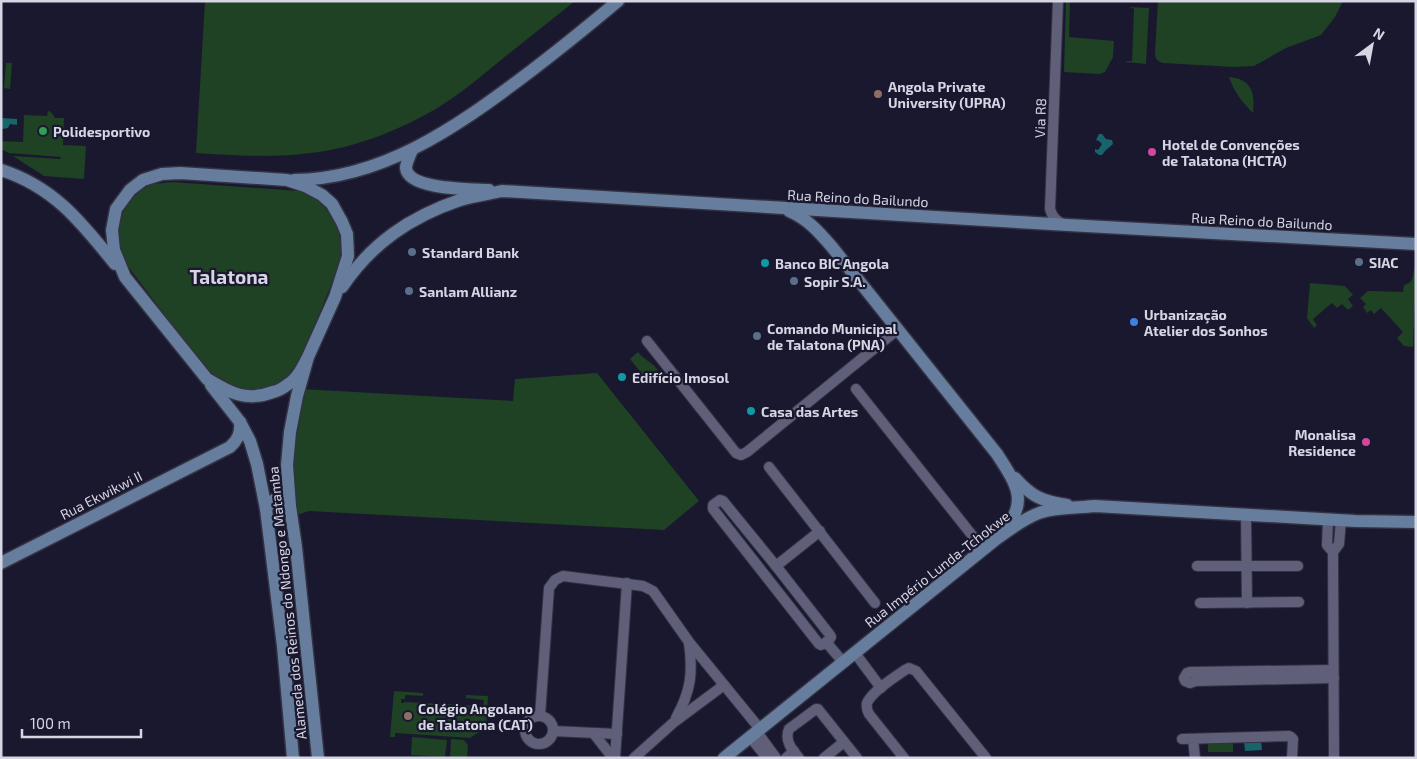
<svg xmlns="http://www.w3.org/2000/svg" width="1417" height="759" font-family="'Exo 2',sans-serif">
	<style>
		.green { fill: #1f4124 }
		.water { fill: #17646a }
		.lines { fill: none; stroke-linecap: round; stroke-linejoin: round }
		.street-casing { stroke: #333243; stroke-width: 12 }
		.secondary-casing { stroke: #333243; stroke-width: 15 }
		.street { stroke: #5f5f79; stroke-width: 10 }
		.secondary { stroke: #667d9d; stroke-width: 12 }
		.education-dot { fill: #8d6e63; stroke: #19182e; stroke-width: 2 }
		.leisure-dot { fill: #2e9e5b; stroke: #19182e; stroke-width: 2 }
		.hotel-dot { fill: #d1479c; stroke: #19182e; stroke-width: 2 }
		.service-dot { fill: #5c6f8a; stroke: #19182e; stroke-width: 2 }
		.culture-dot { fill: #0f9aa8; stroke: #19182e; stroke-width: 2 }
		.shop-dot { fill: #3f7fe0; stroke: #19182e; stroke-width: 2 }
		.labels { text-anchor: middle; dominant-baseline: central; stroke-width: 4.5; stroke-linejoin: round; paint-order: stroke }
		.poi-label { font-size: 14px; font-weight: bold; fill: #d5d5e4; stroke: #19182e; text-anchor: start }
		.street-label { font-size: 14px; fill: #d5d5e4; stroke: #19182e }
		.district-label { font-size: 19px; font-weight: bold; fill: #d5d5e4; stroke: #19182e }
	</style>
	<rect width="100%" height="100%" fill="#19182e"/>
	<g class="green">
		<path d="M205,1H575C550,21 525,41 501,60C479,78 458,96 434,110C394,133 348,150 302,154C267,158 231,155 196,153Z"/>
		<polygon points="1066,1 1070,1 1069,37 1114,41 1113,57 1105,72 1100,74 1064,72"/>
		<path d="M1158,1H1343L1335,17L1321,35L1286,48L1254,66L1234,67L1163,63C1157,61 1155,59 1155,53Z"/>
		<polygon points="1129,7 1149,8 1146,64 1126,62 1127,61 1132,61 1134,9"/>
		<polygon points="6,63 12,63 10,89 4,88"/>
		<path d="M1229,77C1252,79 1255,93 1253,113C1242,102 1234,92 1229,77Z"/>
		<polygon points="48,111 51,112 55,118 64,118 63,145 86,146 84,179 44,176 13,156 60,159 61,157 9,153 1,149 1,141 23,142 24,115 47,116"/>
		<path d="M173,182L300,191L316,198L330,213L338,229L342,248L338,268L297,369L278,386L259,393L235,388L211,376L127,265C114,238 112,228 129,203C134,196 142,188 150,185C157,183 166,183 173,182Z"/>
		<path d="M1414,269H1416L1413,347L1404,346L1397,338L1403,332L1381,308L1374,314L1371,310L1367,313L1363,307L1366,304L1360,298L1368,291H1372L1403,292L1404,285C1413,283 1413,277 1414,269Z"/>
		<polygon points="1310,283 1345,286 1353,295 1348,299 1353,306 1348,310 1342,304 1337,308 1332,303 1313,319 1317,325 1314,328 1307,318"/>
		<path d="M638,352C644,360 651,361 658,370L646,379L630,359Z"/>
		<polygon points="597,373 699,501 664,530 309,511 300,514 295,513 292,462 302,389 513,401 515,379"/>
		<polygon points="394,691 423,693 423,696 405,695 405,699 401,699 401,703 404,703 405,702 483,706 484,700 466,698 466,695 488,696 486,727 481,727 479,732 470,738 395,733 395,737 390,737"/>
		<polygon points="412,737 447,740 445,757 411,755"/>
		<polygon points="451,739 464,740 468,745 467,758 450,758"/>
		<rect x="1208" y="739" width="25" height="13"/>
	</g>
	<g class="water">
		<polygon points="1,118 17,119 17,125 10,124 8,128 3,129 1,127"/>
		<polygon points="1099,134 1102,134 1106,139 1112,140 1113,144 1105,151 1102,155 1099,155 1095,152 1095,149 1098,150 1102,144 1099,141 1096,140"/>
		<polygon points="1261,740 1262,750 1245,751 1244,741"/>
	</g>
	<g class="lines">
		<g class="street-casing">
			<g id="street">
				<path d="M1058,1L1050,209C1052,217 1057,222 1065,225"/>
				<polyline points="647,341 736,453 741,455 747,452 897,330"/>
				<polyline points="856,389 983,549"/>
				<polyline points="769,467 875,603"/>
				<path d="M720,500L723,501L776,566L830,635L831,637C829,641 825,644 821,645L819,644L713,509V505Z"/>
				<polyline points="1246,515 1247,603"/>
				<polyline points="1328,520 1327,545 1333,552 1334,758"/>
				<polyline points="1333,552 1339,544 1341,520"/>
				<polyline points="776,566 820,531"/>
				<polyline points="1197,566 1298,566"/>
				<polyline points="1200,603 1299,602"/>
				<polyline points="826,642 843,662"/>
				<polyline points="855,653 881,688"/>
				<polyline points="1333,670 1190,672 1187,673 1184,678 1185,681 1190,683 1196,681 1334,678"/>
				<polyline points="540,716 549,588 555,580 563,576 643,586 653,591 689,642 760,729"/>
				<circle cx="539" cy="730" r="14"/>
				<path d="M676,718C691,691 693,673 689,643"/>
				<polyline points="553,731 617,734"/>
				<polyline points="757,732 776,758"/>
				<polyline points="594,734 613,758"/>
				<polyline points="750,737 767,758"/>
				<polyline points="1182,739 1289,736 1291,737 1293,739 1292,758"/>
				<polyline points="1193,739 1195,758"/>
				<polyline points="615,758 627,583"/>
				<polyline points="634,758 673,723 724,685"/>
				<polyline points="786,758 794,751"/>
				<path d="M799,758C792,750 784,740 789,729L816,709H818L857,758"/>
				<polyline points="824,758 844,742"/>
				<path d="M904,758L869,714C867,710 866,707 867,703C872,691 895,677 905,670L909,668L916,671L986,758"/>
			</g>
		</g>
		<g class="secondary-casing">
			<g id="secondary">
				<path d="M412,150C410,155 406,163 406,168C408,190 472,189 489,190"/>
				<path d="M1,170C54,187 81,222 115,264"/>
				<path d="M294,180C382,179 455,128 523,77C555,53 587,27 618,1"/>
				<path d="M789,211C808,219 819,232 832,247L997,454C1014,481 1030,500 1005,529"/>
				<path d="M342,287C372,243 410,217 460,200C473,196 488,194 502,191L1068,225L1416,244"/>
				<path d="M308,357C303,367 297,379 287,385C283,388 278,391 273,392C246,402 230,393 207,379L125,277L114,250L112,230L116,209L130,190L143,180L162,174L180,173L287,180L305,186L322,195L332,204L342,222L347,234L348,256L335,297L308,357L297,396L290,432L287,465L290,506L296,547L318,758"/>
				<polyline points="211,385 240,422 250,441 257,464 266,509 283,646 293,758"/>
				<path d="M1015,478C1032,497 1042,501 1067,505"/>
				<path d="M266,509C272,497 282,495 290,506"/>
				<path d="M1,563L230,447C238,440 241,433 240,422"/>
				<path d="M724,758L995,540C1009,530 1023,519 1039,513C1056,507 1077,508 1095,506L1355,521L1416,522"/>
			</g>
		</g>
		<use href="#street" class="street"/>
		<use href="#secondary" class="secondary"/>
	</g>
	<g class="education-dot">
		<circle cx="878" cy="94" r="5"/>
		<circle cx="408" cy="716" r="5"/>
	</g>
	<circle class="leisure-dot" cx="43" cy="131" r="5"/>
	<g class="hotel-dot">
		<circle cx="1152" cy="152" r="5"/>
		<circle cx="1366" cy="442" r="5"/>
	</g>
	<g class="service-dot">
		<circle cx="412" cy="252" r="5"/>
		<circle cx="1359" cy="262" r="5"/>
		<circle cx="794" cy="281" r="5"/>
		<circle cx="409" cy="291" r="5"/>
		<circle cx="757" cy="336" r="5"/>
	</g>
	<g class="culture-dot">
		<circle cx="765" cy="263" r="5"/>
		<circle cx="622" cy="377" r="5"/>
		<circle cx="751" cy="411" r="5"/>
	</g>
	<circle class="shop-dot" cx="1134" cy="322" r="5"/>
	<g class="labels">
		<g class="poi-label">
			<text x="888" y="86">Angola Private<tspan x="888" dy="16">University (UPRA)</tspan></text>
			<text x="53" y="131">Polidesportivo</text>
			<text x="1162" y="144">Hotel de Convenções<tspan x="1162" dy="16">de Talatona (HCTA)</tspan></text>
			<text x="422" y="252">Standard Bank</text>
			<text x="1369" y="262">SIAC</text>
			<text x="775" y="263">Banco BIC Angola</text>
			<text x="804" y="281">Sopir S.A.</text>
			<text x="419" y="291">Sanlam Allianz</text>
			<text x="1144" y="314">Urbanização<tspan x="1144" dy="16">Atelier dos Sonhos</tspan></text>
			<text x="767" y="328">Comando Municipal<tspan x="767" dy="16">de Talatona (PNA)</tspan></text>
			<text x="632" y="377">Edifício Imosol</text>
			<text x="761" y="411">Casa das Artes</text>
			<text x="1356" y="434" text-anchor="end">Monalisa<tspan x="1356" dy="16">Residence</tspan></text>
			<text x="418" y="708">Colégio Angolano<tspan x="418" dy="16">de Talatona (CAT)</tspan></text>
		</g>
		<g class="street-label">
			<text transform="translate(1040 118) rotate(-88)">Via R8</text>
			<text transform="translate(858 198) rotate(3)">Rua Reino do Bailundo</text>
			<text transform="translate(1262 221) rotate(3)">Rua Reino do Bailundo</text>
			<text transform="translate(101 495) rotate(-27)">Rua Ekwikwi II</text>
			<text transform="translate(937 569) rotate(-38)">Rua Império Lunda-Tchokwe</text>
			<text transform="translate(287 603) rotate(-96)">Alameda dos Reinos do Ndongo e Matamba</text>
		</g>
		<g class="district-label">
			<text x="229" y="276">Talatona</text>
		</g>
	</g>
	<rect width="1417" height="759" fill="none" stroke="#d5d5e4" stroke-width="5"/>
	<g transform="translate(1372 45) rotate(32)" stroke="#19182e" stroke-width="4" paint-order="stroke">
	<path d="M0-4L9 19L0 12L-9 19Z" fill="#d5d5e4"/>
	<text y="-8" font-size="14" font-weight="bold" text-anchor="middle" fill="#d5d5e4">N</text>
	</g>
	<path d="M22 729v8h119v-8" fill="none" stroke="#d5d5e4" stroke-width="2.5"/>
	<text x="30" y="729" font-size="15" fill="#d5d5e4" stroke="#19182e" stroke-width="4" paint-order="stroke">100 m</text>
</svg>
